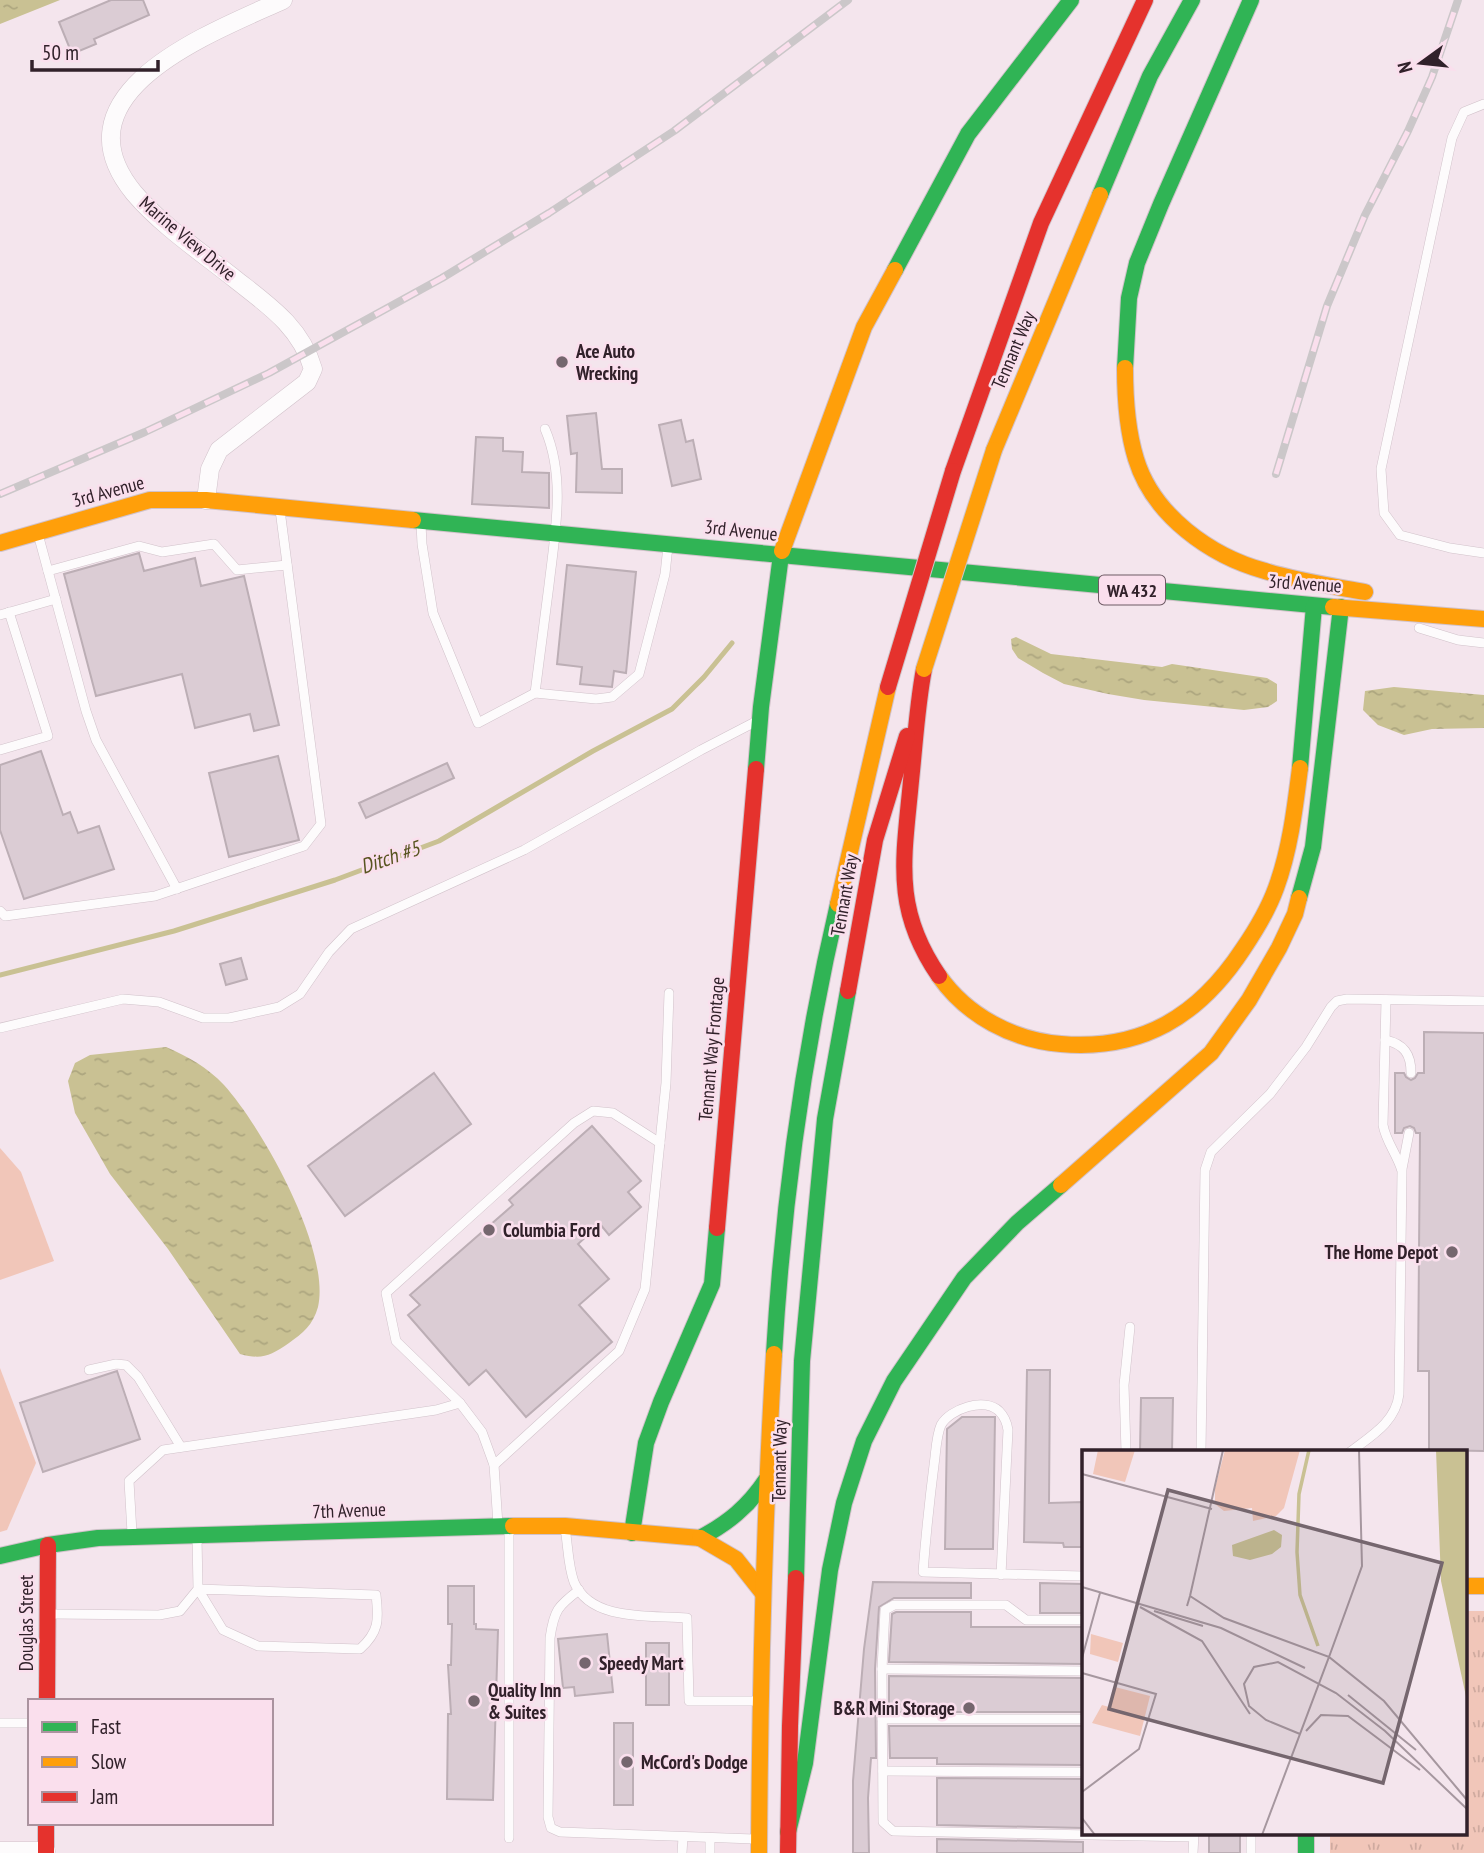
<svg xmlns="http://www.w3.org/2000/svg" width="1484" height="1853" font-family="'PT Sans Narrow',sans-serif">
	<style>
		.grass { fill: url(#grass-tufts) }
		.park { fill: #f1c6b9 }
		.water { fill: url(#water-ripples) }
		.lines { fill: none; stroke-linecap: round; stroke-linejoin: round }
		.stream { stroke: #c9c193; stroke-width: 5 }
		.building { fill: #dbccd4; stroke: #bcaeb5; stroke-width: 2 }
		.lane-casing { stroke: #d1c2ca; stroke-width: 10 }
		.street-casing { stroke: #d1c2ca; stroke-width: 19 }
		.fast-casing { stroke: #d1c2ca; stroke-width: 18 }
		.slow-casing { stroke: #d1c2ca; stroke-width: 18 }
		.jam-casing { stroke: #d1c2ca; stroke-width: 18 }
		.lane { stroke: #fdfbfc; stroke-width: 9 }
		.street { stroke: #fdfbfc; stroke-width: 18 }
		.fast { stroke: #30b455; stroke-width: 16 }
		.slow { stroke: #ff9f0a; stroke-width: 16 }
		.jam { stroke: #e5322d; stroke-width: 16 }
		.rail-casing { stroke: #cbc7c9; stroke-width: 8 }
		.rail { stroke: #fadfed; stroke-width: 5; stroke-dasharray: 16; stroke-linecap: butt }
		.slow-bridge-casing { stroke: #cec5ca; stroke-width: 18; stroke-linecap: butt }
		.jam-bridge-casing { stroke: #cec5ca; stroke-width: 18; stroke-linecap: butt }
		.slow-bridge { stroke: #ff9f0a; stroke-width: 16 }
		.jam-bridge { stroke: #e5322d; stroke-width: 16 }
		.poi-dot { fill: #75666e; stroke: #fadfed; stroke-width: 2.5 }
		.labels { text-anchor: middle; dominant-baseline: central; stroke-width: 5; stroke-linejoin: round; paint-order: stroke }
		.shield { fill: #fadfed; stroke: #6d5a64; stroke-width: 2 }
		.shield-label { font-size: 18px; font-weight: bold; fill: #31212a }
		.street-label { font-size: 19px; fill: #31212a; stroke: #fadfed }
		.poi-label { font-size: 19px; font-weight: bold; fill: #31212a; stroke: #fadfed; text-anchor: start }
		.water-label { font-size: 21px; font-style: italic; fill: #585420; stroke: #fadfed }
		.inset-river { fill: none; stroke: #c9c193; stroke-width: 3.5 }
		.inset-road { fill: none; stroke: #a6979f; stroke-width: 2 }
		.view { fill: #75666e; fill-opacity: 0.15; stroke: #75666e; stroke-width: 3.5 }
		.inset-edge { fill: none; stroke: #31212a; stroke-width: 3.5 }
	</style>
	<defs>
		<pattern id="grass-tufts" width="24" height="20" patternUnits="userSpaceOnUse" patternTransform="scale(1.75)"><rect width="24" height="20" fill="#f1c6b9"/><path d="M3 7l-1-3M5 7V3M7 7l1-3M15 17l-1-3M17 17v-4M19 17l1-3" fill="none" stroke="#cfaa9f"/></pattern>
		<pattern id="water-ripples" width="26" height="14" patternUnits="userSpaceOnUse" patternTransform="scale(1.75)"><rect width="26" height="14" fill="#c9c193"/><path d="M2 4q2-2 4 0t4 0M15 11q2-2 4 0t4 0" fill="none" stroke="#ada67f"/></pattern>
	</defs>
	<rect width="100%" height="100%" fill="#f4e5ed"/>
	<polygon class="grass" points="1465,1611 1484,1611 1484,1853 1330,1853 1330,1834 1465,1834"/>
	<g class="park">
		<polygon points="0,1148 21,1172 54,1261 0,1280"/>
		<polygon points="0,1368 36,1463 7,1530 0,1532"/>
	</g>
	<g class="water">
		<polygon points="0,0 60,0 0,24"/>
		<polygon points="1016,637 1051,654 1162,667 1172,664 1267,678 1277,684 1277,701 1268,707 1244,710 1144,700 1108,694 1064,684 1043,673 1018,658 1012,649 1011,639"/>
		<polygon points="1394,687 1484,695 1484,728 1432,729 1404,735 1378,725 1363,710 1365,691"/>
		<path d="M166,1047C189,1057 207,1067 224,1085C262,1127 331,1250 318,1307C313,1325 303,1333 289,1343C270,1356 262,1360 240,1354L168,1249L110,1174L75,1113L68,1081L75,1063L90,1055Z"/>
	</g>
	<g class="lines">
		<polyline class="stream" points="0,975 174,931 335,880 439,841 593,751 672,709 704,677 732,643"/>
	</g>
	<g class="building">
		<polygon points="111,0 143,0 149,15 94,39 96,44 72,54 59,22"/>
		<polygon points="596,413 602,469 622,469 622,493 576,492 577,453 571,454 567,416"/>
		<polygon points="681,420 686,442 693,440 701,479 672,486 659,425"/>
		<polygon points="476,437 503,438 503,451 523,452 522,472 549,473 549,508 472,504"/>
		<polygon points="139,553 144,571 195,558 201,586 244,576 279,725 254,731 250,714 195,728 182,674 96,696 64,574"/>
		<polygon points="567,565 636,572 626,673 614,671 612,687 580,684 582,667 557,664"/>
		<polygon points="41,751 63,815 70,812 78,833 99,826 114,869 24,899 0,830 0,765"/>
		<polygon points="278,756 299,840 229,857 209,773"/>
		<polygon points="447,763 454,778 366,818 359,803"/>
		<polygon points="241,958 247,979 226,985 220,964"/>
		<polygon points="1424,1032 1484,1033 1484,1451 1429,1450 1429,1371 1418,1371 1420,1133 1416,1133 1414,1128 1410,1126 1404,1128 1402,1133 1395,1133 1395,1073 1404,1073 1406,1077 1411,1080 1415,1078 1418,1073 1424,1073"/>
		<polygon points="434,1073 471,1124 345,1216 308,1166"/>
		<polygon points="592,1126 641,1181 628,1192 641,1207 609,1235 600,1224 578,1244 609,1279 579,1305 612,1342 526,1417 486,1370 469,1385 408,1315 420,1305 410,1295 513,1205 509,1200"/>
		<polygon points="1027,1370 1050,1370 1049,1503 1083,1502 1083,1547 1064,1547 1063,1543 1024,1542"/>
		<polygon points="117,1371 140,1439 43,1472 20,1403"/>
		<polygon points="1141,1398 1173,1398 1172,1452 1140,1452"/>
		<polygon points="962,1417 995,1417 993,1549 945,1549 947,1429"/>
		<polygon points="873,1582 971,1583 971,1598 894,1598 879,1607 875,1669 876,1758 871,1758 868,1798 869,1853 853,1853 853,1781 864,1649"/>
		<polygon points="1040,1583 1083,1584 1083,1613 1040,1613"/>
		<polygon points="448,1586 474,1586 474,1624 476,1624 476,1629 498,1630 493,1800 447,1799 448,1714 451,1714 448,1665 451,1665 452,1624 448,1624"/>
		<polygon points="896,1612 971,1612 971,1627 1083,1627 1083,1664 889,1662 892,1614"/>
		<polygon points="607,1634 613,1692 575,1696 574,1687 563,1688 558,1639"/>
		<rect x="646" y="1643" width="23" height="62"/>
		<polygon points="889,1676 1083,1678 1083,1712 889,1712"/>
		<rect x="614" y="1723" width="19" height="82"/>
		<polygon points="889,1726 1083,1726 1083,1765 937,1764 937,1758 890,1758"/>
		<polygon points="937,1778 1083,1779 1083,1828 937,1825"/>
		<rect x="1209" y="1834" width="31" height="19"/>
		<polygon points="937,1839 1083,1842 1083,1853 937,1853"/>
	</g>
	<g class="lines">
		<g class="lane-casing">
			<g id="lane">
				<polyline points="1484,104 1464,112 1452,138 1381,469 1384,513 1400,535 1450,548 1484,553"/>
				<polyline points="421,524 422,544 433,613 478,723 535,693 596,699 612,697 639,674 665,574 668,546"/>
				<polyline points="38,534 86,711 96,740 177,889"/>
				<polyline points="48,571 139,546 162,552 214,544 237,570 287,565"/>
				<polyline points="0,615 56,599"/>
				<polyline points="1419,628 1458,640 1484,643"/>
				<path d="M535,693C540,657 544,621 549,585C555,533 566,478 545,429"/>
				<polyline points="0,750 48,736 9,612"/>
				<polyline points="0,911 5,916 155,896 304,846 321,824 280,510"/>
				<polyline points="0,1028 123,999 159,1002 203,1018 229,1018 279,1007 300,994 329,952 351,929 524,850 701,750 755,722"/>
				<path d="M1385,1040C1404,1044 1411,1054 1411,1073"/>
				<polyline points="1402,1169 1409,1133"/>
				<polyline points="89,1370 116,1364 126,1365 138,1377 181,1447"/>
				<polyline points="460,1403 396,1341 386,1293 574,1123 593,1111 613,1113 660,1143"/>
				<polyline points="1126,1452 1124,1385 1130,1327"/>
				<polyline points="1201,1452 1205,1170 1211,1152 1270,1094 1306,1047 1331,1007 1337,1001 1347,999 1484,1001"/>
				<path d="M1350,1452C1371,1436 1396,1422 1399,1394L1402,1171C1397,1154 1386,1142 1383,1125L1386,1000"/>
				<polyline points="494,1465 619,1351 645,1289 666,1083 669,993"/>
				<polyline points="509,1528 509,1838"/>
				<path d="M565,1528C568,1545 568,1566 574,1582C591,1622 651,1615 687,1618L689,1701H756"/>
				<polyline points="132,1533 129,1481 163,1450 436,1410 460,1403 482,1432 494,1465 498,1525"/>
				<path d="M1001,1575L1008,1430C1007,1423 1004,1416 999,1411C984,1397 950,1409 941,1425C937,1434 936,1448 935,1457C930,1496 926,1533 923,1572L1083,1576"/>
				<path d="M579,1590C558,1606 554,1610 550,1638L548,1817L551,1828L560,1832L754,1839"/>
				<path d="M52,1614L159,1615L180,1611L198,1589L376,1595C379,1620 379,1632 360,1649L258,1646L223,1630L198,1589L197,1537"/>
				<polyline points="1083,1620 1026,1620 1006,1605 894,1605 885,1610 882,1669 883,1822 893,1831 1193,1837"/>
				<polyline points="882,1669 1083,1671"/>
				<polyline points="882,1719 1083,1719"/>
				<polyline points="0,1723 30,1723"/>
				<polyline points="883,1771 1083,1772"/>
				<polyline points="710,1838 710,1853"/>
				<polyline points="682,1853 683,1837"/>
				<polyline points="1193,1853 1194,1834"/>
				<polyline points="1251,1853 1251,1834"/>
			</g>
		</g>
		<g class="street-casing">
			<g id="street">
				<path d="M206,500L210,469L219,450L307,382L313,369C301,327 268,305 235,279C201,252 162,226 134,193C51,92 213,32 283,0"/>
				<polyline points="0,1851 46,1851"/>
			</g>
		</g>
		<g class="fast-casing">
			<g id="fast">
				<polyline points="1100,195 1150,76 1192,0"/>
				<polyline points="895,270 968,134 1071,0"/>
				<polyline points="1125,368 1129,298 1137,263 1161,204 1251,0"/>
				<polyline points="413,520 781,555 761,707 756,769"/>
				<polyline points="782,551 781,555 1333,607"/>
				<polyline points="1300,768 1314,606"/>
				<polyline points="1299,898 1313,847 1341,607"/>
				<path d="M774,1354C783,1202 803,1053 838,904"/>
				<polyline points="632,1533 646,1443 661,1402 712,1284 717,1228"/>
				<path d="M700,1538C728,1523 748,1507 766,1480"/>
				<polyline points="0,1556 48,1545 98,1538 513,1526"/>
				<polyline points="796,1578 802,1361 825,1119 848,991"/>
				<polyline points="788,1832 805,1763 830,1570 844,1503 864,1441 894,1381 964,1278 1017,1223 1061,1185"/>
				<polyline points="1306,1834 1306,1853"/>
			</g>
		</g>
		<g class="slow-casing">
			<g id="slow">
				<path d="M1125,368C1125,398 1127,430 1136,459C1153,515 1210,556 1265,571C1297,581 1332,586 1365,592"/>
				<polyline points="994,450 1100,195"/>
				<polyline points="0,543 150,500 206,500 413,520"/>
				<polyline points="782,551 864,327 895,270"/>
				<polyline points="1333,607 1484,619"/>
				<polyline points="838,904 888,687"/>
				<path d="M939,976C967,1016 1013,1040 1061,1044C1142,1051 1199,1016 1243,949C1256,930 1268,910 1276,888C1290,850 1295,808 1300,768"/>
				<polyline points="1061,1185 1211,1053 1249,1000 1279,948 1295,914 1299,898"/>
				<polyline points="513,1526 565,1526 700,1538"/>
				<polyline points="700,1538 736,1559 762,1592"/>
				<polyline points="1465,1586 1484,1586"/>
				<path d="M759,1853C760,1686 764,1520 774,1354"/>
			</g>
		</g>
		<g class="jam-casing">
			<g id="jam">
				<polyline points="953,471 1041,223 1145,0"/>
				<path d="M924,669C917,706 915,743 911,781C904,858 892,908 939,976"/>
				<polyline points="848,991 875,840 907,736"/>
				<polyline points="717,1228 756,769"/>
				<polyline points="47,1701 48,1545"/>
				<polyline points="46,1823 46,1853"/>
				<polyline points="788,1853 790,1726 796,1578"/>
			</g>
		</g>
		<use href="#lane" class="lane"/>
		<use href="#street" class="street"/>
		<use href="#fast" class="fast"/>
		<use href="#slow" class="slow"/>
		<use href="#jam" class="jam"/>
		<g class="rail-casing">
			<g id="rail">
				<polyline points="1276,474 1327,306 1365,215 1408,131 1432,77 1458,0"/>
				<polyline points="0,494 145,432 269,373 442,278 549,213 674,131 848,0"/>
			</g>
		</g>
		<use href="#rail" class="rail"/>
		<g class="slow-bridge-casing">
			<polyline id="slow-bridge" points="924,669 994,450"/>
		</g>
		<g class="jam-bridge-casing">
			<polyline id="jam-bridge" points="888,687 953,471"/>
		</g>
		<use href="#slow-bridge" class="slow-bridge"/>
		<use href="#jam-bridge" class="jam-bridge"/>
	</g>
	<g class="poi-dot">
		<circle cx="562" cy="362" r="7"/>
		<circle cx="489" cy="1230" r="7"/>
		<circle cx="1452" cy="1252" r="7"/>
		<circle cx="585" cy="1663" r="7"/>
		<circle cx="474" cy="1701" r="7"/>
		<circle cx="969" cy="1708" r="7"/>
		<circle cx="627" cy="1762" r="7"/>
	</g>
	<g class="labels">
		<rect class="shield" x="1099" y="575.5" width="66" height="29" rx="5"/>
		<g class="shield-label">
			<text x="1132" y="590">WA 432</text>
		</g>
		<g class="street-label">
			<text transform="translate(188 238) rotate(40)">Marine View Drive</text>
			<text transform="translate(1013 350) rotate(-67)">Tennant Way</text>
			<text transform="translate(108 491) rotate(-15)">3rd Avenue</text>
			<text transform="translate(741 530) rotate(6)">3rd Avenue</text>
			<text transform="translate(1305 583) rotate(4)">3rd Avenue</text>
			<text transform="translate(844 895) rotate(-80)">Tennant Way</text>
			<text transform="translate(711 1049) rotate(-85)">Tennant Way Frontage</text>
			<text transform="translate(779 1461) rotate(-89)">Tennant Way</text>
			<text transform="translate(349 1510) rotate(-2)">7th Avenue</text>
			<text transform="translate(26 1623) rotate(-90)">Douglas Street</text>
		</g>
		<g class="poi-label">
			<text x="576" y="351">Ace Auto<tspan x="576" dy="22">Wrecking</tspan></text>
			<text x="503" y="1230">Columbia Ford</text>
			<text x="1438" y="1252" text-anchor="end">The Home Depot</text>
			<text x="599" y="1663">Speedy Mart</text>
			<text x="488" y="1690">Quality Inn<tspan x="488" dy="22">&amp; Suites</tspan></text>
			<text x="955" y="1708" text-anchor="end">B&amp;R Mini Storage</text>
			<text x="641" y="1762">McCord's Dodge</text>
		</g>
		<g class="water-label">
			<text transform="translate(390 857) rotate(-19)">Ditch #5</text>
		</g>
	</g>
	<g transform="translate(1082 1450)">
		<rect width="385" height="385" fill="#f4e5ed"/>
		<path d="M9,184L41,193L36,212L8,204ZM33,237L68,246L58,286L10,273L20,255L27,257Z" fill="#f1c6b9"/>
		<path d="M16,0H53L43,32L11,24ZM143,0H218L202,58L194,66L171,71L170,58L142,61L133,54V38Z" fill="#f1c6b9"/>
		<path d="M354,0H385V251L359,131ZM192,80L200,85L199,97L190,104L168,110L151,106L150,95Z" fill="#c9c193"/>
		<path class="inset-river" d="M227,0L217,44L215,102L218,145L236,196"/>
		<path class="inset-road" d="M0,24L130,59M0,137L139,178L223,218M108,146L141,0M105,156L108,146L142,168L247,207L280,116L277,0M58,157L120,191L168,264M72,161L121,176M0,208L18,143M0,223L74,244L57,299L0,342M266,245L334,300M224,281L239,265L266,266L338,320M218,284L184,270L167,256L162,234L172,217L196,212L254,243L303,281L385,359M0,368L13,385M180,385L247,207L302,251L385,350"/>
		<path class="view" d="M86,40L360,113L301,333L27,259Z"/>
		<rect width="385" height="385" class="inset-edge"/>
	</g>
	<rect x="28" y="1699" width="245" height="126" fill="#fadfed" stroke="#aa939f" stroke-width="2"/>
	<rect x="42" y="1722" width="35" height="10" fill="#30b455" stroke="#aa939f" stroke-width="2"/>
	<text x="91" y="1734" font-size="21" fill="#31212a">Fast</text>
	<rect x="42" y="1757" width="35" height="10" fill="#ff9f0a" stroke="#aa939f" stroke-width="2"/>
	<text x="91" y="1769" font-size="21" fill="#31212a">Slow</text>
	<rect x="42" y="1792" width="35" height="10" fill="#e5322d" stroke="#aa939f" stroke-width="2"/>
	<text x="91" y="1804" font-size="21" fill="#31212a">Jam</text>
	<g transform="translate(1421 63) rotate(255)" stroke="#fadfed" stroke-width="5" paint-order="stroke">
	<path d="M0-5L12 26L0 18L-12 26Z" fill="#31212a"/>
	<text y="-10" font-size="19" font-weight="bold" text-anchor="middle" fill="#31212a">N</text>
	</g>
	<path d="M32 60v10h126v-10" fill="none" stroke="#31212a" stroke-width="3.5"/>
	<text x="42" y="60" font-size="21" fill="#31212a" stroke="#fadfed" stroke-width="5" paint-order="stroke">50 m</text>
</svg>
